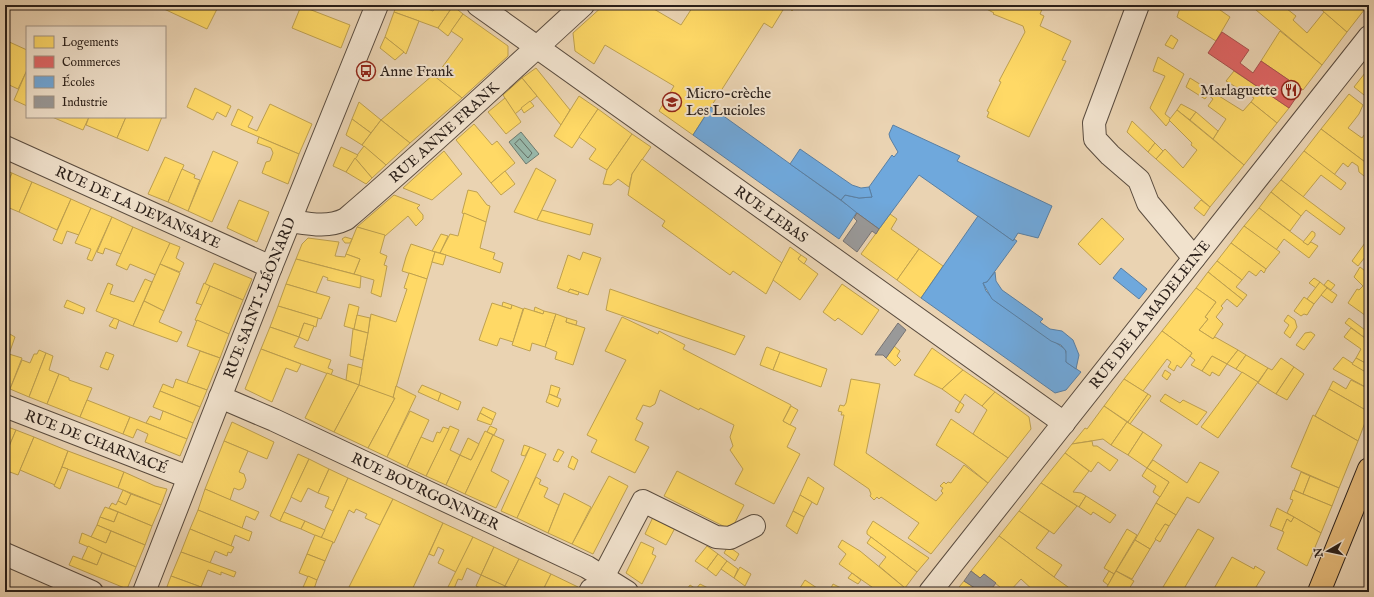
<svg xmlns="http://www.w3.org/2000/svg" width="1374" height="597" font-family="'IM FELL English',serif">
	<style>
		.water { fill: #98b8aa; stroke: #6c7b70 }
		.homes { fill: #ffd966; stroke: #bfa14f }
		.shops { fill: #e06666; stroke: #a9514f }
		.schools { fill: #6fa8dc; stroke: #5a7fa2 }
		.industry { fill: #999; stroke: #787473 }
		.lines { fill: none; stroke-linecap: round; stroke-linejoin: round }
		.shore { stroke: #616c62; stroke-width: 1 }
		.minor-casing { stroke: #5a4c3f; stroke-width: 24 }
		.major-casing { stroke: #2a1f19; stroke-width: 24 }
		.minor { stroke: #f1e2cd; stroke-width: 22 }
		.major { stroke: #e5ba79; stroke-width: 22 }
		.labels { text-anchor: middle; dominant-baseline: central; stroke-width: 4; stroke-linejoin: round; paint-order: stroke }
		.poi-label { font-size: 15px; fill: #2a1f19; stroke: #f1e2cd; text-anchor: start }
		.street-label { font-size: 15px; fill: #2a1f19; stroke: #f1e2cd }
	</style>
	<rect width="100%" height="100%" fill="#ead3b2"/>
	<filter id="stains"><feTurbulence type="fractalNoise" baseFrequency=".005" numOctaves="4"/><feColorMatrix values="0 0 0 0 .2 0 0 0 0 .09 0 0 0 0 .02 0 0 0 .5 -.17"/></filter>
	<radialGradient id="worn" r=".72"><stop offset=".6" stop-color="#630" stop-opacity="0"/><stop offset="1" stop-color="#630" stop-opacity=".3"/></radialGradient>
	<polygon class="water" points="521,132 539,154 526,164 509,142"/>
	<g class="homes">
		<polygon points="166,5 219,5 207,29 164,9"/>
		<polygon points="397,5 417,5 433,11 437,5 453,6 438,28 394,12"/>
		<polygon points="604,5 647,5 681,25 694,5 786,5 772,28 764,23 693,135 659,111 674,86 605,45 594,64 575,51 573,33"/>
		<polygon points="787,5 797,5 792,11"/>
		<polygon points="974,5 1044,5 1040,14 1044,16 1040,26 1071,41 1062,60 1066,61 1029,137 987,117 989,112 987,111 1001,82 999,81 1025,32 1023,26 993,14 994,13 979,5 978,7"/>
		<polygon points="1181,5 1213,5 1230,17 1216,41 1177,17"/>
		<polygon points="1250,5 1282,5 1296,16 1293,20 1307,33 1324,12 1347,32 1322,65"/>
		<polygon points="1316,5 1368,5 1347,32"/>
		<polygon points="301,6 350,25 341,48 292,28"/>
		<polygon points="453,6 463,14 448,36 438,28"/>
		<polygon points="394,12 419,21 406,54 385,37"/>
		<polygon points="463,14 508,46 508,56 462,98 435,77 463,39 451,31"/>
		<polygon points="1280,31 1322,65 1303,90 1261,61"/>
		<polygon points="1171,35 1178,40 1173,49 1165,45"/>
		<polygon points="385,37 404,52 395,60 380,48"/>
		<polygon points="5,40 27,50 27,70 18,89 5,83"/>
		<polygon points="1158,57 1184,74 1165,114 1171,119 1166,126 1150,108 1165,76 1153,71"/>
		<polygon points="536,68 570,110 561,125 522,78"/>
		<polygon points="1369,68 1369,99 1354,87"/>
		<polygon points="27,70 27,106 14,100"/>
		<polygon points="1234,71 1289,108 1277,123 1251,102 1254,98 1226,81"/>
		<polygon points="433,75 462,98 410,143 381,120"/>
		<polygon points="522,78 537,96 515,114 503,95"/>
		<polygon points="1190,78 1243,111 1251,102 1277,123 1244,165 1213,139 1226,119 1208,106 1213,99 1208,95 1205,99 1186,87"/>
		<polygon points="195,88 231,106 226,117 217,112 213,120 187,107"/>
		<polygon points="1349,94 1363,105 1359,114 1348,128 1362,138 1369,128 1367,142 1369,143 1369,165 1321,129"/>
		<polygon points="579,96 598,109 572,148 554,136"/>
		<polygon points="505,98 521,122 506,134 488,112"/>
		<polygon points="530,101 534,106 524,113 521,108"/>
		<polygon points="359,102 381,120 371,133 352,119"/>
		<polygon points="270,104 312,124 299,154 231,125 238,109 253,117 248,127 257,131"/>
		<polygon points="1181,104 1196,112 1190,120 1177,110"/>
		<polygon points="598,109 632,134 607,170 589,159 596,149 579,137"/>
		<polygon points="1177,110 1244,165 1210,207 1156,159 1165,149 1183,168 1197,150 1191,145 1192,143 1169,120"/>
		<polygon points="1196,112 1218,131 1213,139 1190,120"/>
		<polygon points="52,117 89,117 83,130"/>
		<polygon points="89,117 126,117 117,138 86,125"/>
		<polygon points="126,117 162,117 148,151 117,138"/>
		<polygon points="352,119 371,133 362,145 346,135"/>
		<polygon points="381,120 410,143 386,165 362,145"/>
		<polygon points="1132,121 1155,143 1148,152 1127,132"/>
		<polygon points="474,124 492,145 497,141 515,163 491,183 456,140"/>
		<polygon points="1321,129 1369,165 1369,180 1359,172 1358,166 1352,162 1348,167 1343,163 1334,175 1304,151"/>
		<polygon points="632,134 651,147 632,174 629,187 618,179 611,185 603,184 607,170"/>
		<polygon points="259,137 299,154 288,184 262,173 266,162 270,161 273,153 271,148 257,143"/>
		<polygon points="1155,143 1163,151 1156,159 1148,152"/>
		<polygon points="364,146 386,165 372,178 355,158"/>
		<polygon points="341,147 358,155 346,172 333,166"/>
		<polygon points="213,151 238,162 212,222 188,211"/>
		<polygon points="444,151 462,174 432,200 403,188"/>
		<polygon points="1304,151 1346,183 1341,190 1321,175 1303,197 1281,180"/>
		<polygon points="165,157 184,165 168,202 148,194"/>
		<polygon points="355,158 372,178 366,184 346,172"/>
		<polygon points="642,159 782,263 766,294 733,271 730,275 662,226 665,221 628,195 632,174"/>
		<polygon points="536,168 556,180 537,220 514,212"/>
		<polygon points="182,169 195,175 194,178 200,180 188,211 168,202"/>
		<polygon points="5,170 12,173 5,190"/>
		<polygon points="505,171 515,184 501,195 491,183"/>
		<polygon points="12,173 32,182 19,212 7,207 5,211 5,190"/>
		<polygon points="1281,180 1345,228 1340,235 1306,210 1301,216 1271,192"/>
		<polygon points="32,182 71,199 57,230 19,212"/>
		<polygon points="468,190 477,192 487,205 490,206 486,222 462,213"/>
		<polygon points="1271,192 1301,216 1290,231 1259,208"/>
		<polygon points="394,195 420,205 417,208 423,215 423,219 416,226 408,216 385,236 357,227"/>
		<polygon points="71,199 91,208 79,235 67,231 62,244 53,240"/>
		<polygon points="239,200 269,212 257,242 227,228"/>
		<polygon points="1201,200 1210,207 1204,216 1194,208"/>
		<polygon points="91,208 112,217 92,261 87,259 91,249 75,243"/>
		<polygon points="1259,208 1308,245 1311,242 1318,246 1309,258 1284,239 1276,250 1244,226"/>
		<polygon points="542,210 593,224 590,235 537,220"/>
		<polygon points="464,213 486,222 480,248 495,253 493,259 503,263 500,273 440,253 450,234 458,236"/>
		<polygon points="890,214 897,219 891,229 919,249 897,280 861,254"/>
		<polygon points="112,217 133,227 121,254 105,248 103,254 97,252"/>
		<polygon points="1102,218 1124,239 1100,265 1078,244"/>
		<polygon points="1244,226 1280,252 1266,269 1231,243"/>
		<polygon points="133,227 170,243 156,275 130,264 127,270 116,265"/>
		<polygon points="357,227 385,235 380,253 387,256 384,265 387,266 381,297 371,293 374,280 354,274 360,259 346,254"/>
		<polygon points="1312,231 1315,233 1315,236 1308,245 1303,242"/>
		<polygon points="441,234 448,236 440,253 432,251"/>
		<polygon points="345,237 352,239 350,243 345,243 342,239"/>
		<polygon points="308,238 339,242 335,256 345,257 346,254 360,259 354,274 296,259 302,244"/>
		<polygon points="170,243 180,247 176,258 184,263 180,272 160,264"/>
		<polygon points="1231,243 1266,269 1264,273 1261,270 1256,276 1249,271 1242,280 1217,261"/>
		<polygon points="1365,243 1369,246 1369,252 1358,266 1352,261"/>
		<polygon points="411,244 435,252 427,279 402,271 406,257"/>
		<polygon points="790,247 801,255 798,259 818,274 800,300 773,280"/>
		<polygon points="919,249 943,266 921,298 897,280"/>
		<polygon points="435,252 446,255 443,265 432,262"/>
		<polygon points="583,252 601,258 588,295 570,289 568,292 557,288 568,255 580,260"/>
		<polygon points="801,255 807,259 804,264 798,259"/>
		<polygon points="296,259 361,276 360,288 327,280 328,278 323,276 316,293 286,284"/>
		<polygon points="1217,261 1242,280 1236,287 1247,295 1243,300 1208,272"/>
		<polygon points="214,263 252,279 243,300 205,284"/>
		<polygon points="160,264 180,273 164,311 144,301"/>
		<polygon points="1360,267 1369,274 1369,318 1348,303 1357,289 1359,290 1363,286 1354,277"/>
		<polygon points="1208,272 1243,300 1237,307 1227,299 1221,306 1223,308 1216,317 1223,324 1213,339 1199,330 1208,319 1205,317 1216,302 1196,288"/>
		<polygon points="409,273 427,279 393,398 359,385 371,314 396,322 407,289 404,288"/>
		<polygon points="1314,278 1320,282 1316,288 1309,283"/>
		<polygon points="145,279 152,282 133,326 96,311 108,283 113,285 110,294 134,302"/>
		<polygon points="1328,280 1335,285 1331,290 1324,285"/>
		<polygon points="1320,282 1327,288 1314,304 1307,299"/>
		<polygon points="204,283 210,286 202,305 196,303"/>
		<polygon points="286,284 330,297 321,319 278,306"/>
		<polygon points="842,284 879,310 862,335 838,318 835,321 823,312"/>
		<polygon points="210,286 243,300 229,334 195,320"/>
		<polygon points="1196,288 1216,302 1205,317 1208,319 1199,330 1213,339 1215,337 1238,350 1227,364 1212,356 1202,371 1191,365 1195,360 1190,356 1192,353 1162,331"/>
		<polygon points="1327,288 1337,295 1332,303 1321,295"/>
		<polygon points="570,289 579,292 578,295 568,292"/>
		<polygon points="610,289 745,336 735,355 719,349 606,310"/>
		<polygon points="1304,297 1314,304 1307,315 1304,314 1301,316 1294,311"/>
		<polygon points="67,300 85,308 83,314 64,307"/>
		<polygon points="144,301 164,311 159,322 182,332 177,342 133,326"/>
		<polygon points="503,302 512,305 511,309 502,306"/>
		<polygon points="492,303 511,309 512,305 523,309 513,342 500,338 497,346 479,340"/>
		<polygon points="349,304 359,307 354,329 344,326"/>
		<polygon points="278,306 318,318 316,327 304,323 299,337 270,327"/>
		<polygon points="535,307 544,311 543,314 534,311"/>
		<polygon points="524,308 543,314 544,311 556,314 545,347 532,343 530,351 512,345"/>
		<polygon points="556,314 567,318 566,322 585,328 573,365 555,359 557,352 545,347"/>
		<polygon points="357,315 370,318 368,333 354,329"/>
		<polygon points="1288,315 1295,320 1297,327 1290,338 1284,333 1289,325 1284,321"/>
		<polygon points="622,317 658,334 659,331 685,345 683,349 791,405 783,421 796,428 787,447 800,454 774,504 735,484 743,469 730,450 733,446 730,437 734,425 700,408 699,410 660,390 655,404 650,407 643,405 636,419 643,423 635,440 649,447 635,473 591,452 597,440 587,435 626,360 605,351"/>
		<polygon points="114,318 119,320 116,329 109,326"/>
		<polygon points="567,318 577,321 576,325 566,322"/>
		<polygon points="1349,318 1369,333 1369,341 1345,323"/>
		<polygon points="197,320 229,334 220,358 187,346"/>
		<polygon points="304,323 314,326 308,341 299,337"/>
		<polygon points="270,327 299,337 294,347 331,360 328,368 333,370 331,375 261,349"/>
		<polygon points="1351,328 1369,341 1369,365 1356,358 1361,349 1344,337"/>
		<polygon points="353,329 368,333 363,360 350,356"/>
		<polygon points="1162,331 1192,353 1181,368 1177,365 1174,371 1168,367 1171,362 1167,359 1143,391 1124,379"/>
		<polygon points="1311,332 1315,335 1304,350 1296,345 1305,333"/>
		<polygon points="8,333 15,337 9,354 22,358 10,389 5,388 5,340"/>
		<polygon points="894,346 900,351 897,356 901,360 895,366 886,358"/>
		<polygon points="767,347 780,352 773,370 760,365 766,348"/>
		<polygon points="932,348 963,370 942,389 914,375"/>
		<polygon points="261,349 301,364 297,372 286,368 272,402 245,389"/>
		<polygon points="39,350 46,353 29,397 10,389 22,360 30,363 34,354 37,354"/>
		<polygon points="1238,350 1246,355 1236,369 1227,364"/>
		<polygon points="200,351 220,358 207,390 187,383"/>
		<polygon points="106,352 114,355 108,370 100,367"/>
		<polygon points="780,352 827,369 821,387 773,370"/>
		<polygon points="46,353 53,356 49,370 59,374 47,404 29,397"/>
		<polygon points="1246,355 1268,368 1258,382 1236,369"/>
		<polygon points="1212,356 1227,364 1219,376 1212,372 1210,376 1202,371"/>
		<polygon points="1343,357 1369,374 1369,389 1333,369"/>
		<polygon points="1281,358 1294,367 1276,394 1258,383 1268,368 1272,370"/>
		<polygon points="1356,358 1369,365 1369,374 1352,364"/>
		<polygon points="348,364 362,368 359,385 346,380"/>
		<polygon points="1294,367 1304,374 1287,400 1276,394"/>
		<polygon points="963,370 995,392 982,406 965,394 960,402 942,389"/>
		<polygon points="1165,370 1171,374 1167,380 1162,376"/>
		<polygon points="1242,372 1258,382 1218,438 1201,427"/>
		<polygon points="327,373 359,385 334,432 305,418"/>
		<polygon points="59,374 69,378 69,380 92,388 80,417 47,404"/>
		<polygon points="176,379 207,390 200,407 160,391 163,384 173,388"/>
		<polygon points="851,379 880,384 866,453 936,501 943,493 941,491 943,488 940,486 944,482 946,484 948,482 951,483 964,465 988,483 931,554 908,538 919,523 881,497 879,499 877,497 874,500 870,496 871,494 869,489 834,465 844,415 841,415 842,412 838,411 840,405 844,406 846,403"/>
		<polygon points="1124,379 1148,394 1128,422 1104,406"/>
		<polygon points="1351,380 1369,389 1369,412 1329,389 1333,381 1346,389"/>
		<polygon points="359,385 395,398 368,448 334,432"/>
		<polygon points="422,385 441,393 438,401 418,392"/>
		<polygon points="551,385 560,388 557,397 549,394"/>
		<polygon points="396,386 416,396 387,457 368,448 395,398 393,398"/>
		<polygon points="1329,389 1369,412 1358,441 1315,416"/>
		<polygon points="160,391 200,407 193,423 153,407"/>
		<polygon points="995,392 1029,417 1031,429 1008,458 973,434 987,410 982,406"/>
		<polygon points="441,393 461,402 458,410 438,401"/>
		<polygon points="549,394 561,399 558,407 546,402"/>
		<polygon points="1148,394 1151,396 1130,424 1128,422"/>
		<polygon points="1165,394 1180,403 1183,400 1207,412 1197,425 1160,401"/>
		<polygon points="87,400 130,417 123,434 80,417"/>
		<polygon points="960,402 964,405 959,413 955,411"/>
		<polygon points="791,406 798,410 790,425 783,421"/>
		<polygon points="1104,406 1127,422 1111,445 1103,439 1072,444 1085,428 1087,429"/>
		<polygon points="483,407 496,413 493,420 480,413"/>
		<polygon points="163,411 193,423 187,439 146,423 150,416 160,420"/>
		<polygon points="410,411 429,420 407,467 387,457"/>
		<polygon points="480,413 493,420 491,425 477,420"/>
		<polygon points="1313,415 1358,441 1339,488 1291,467"/>
		<polygon points="130,417 187,439 180,456 145,442 148,434 137,429 133,438 123,434"/>
		<polygon points="951,419 1008,458 988,483 965,464 936,445"/>
		<polygon points="232,422 274,442 267,459 224,441"/>
		<polygon points="1127,422 1143,432 1128,455 1111,445"/>
		<polygon points="5,426 16,430 5,456"/>
		<polygon points="450,426 459,430 450,450 460,455 446,485 426,476"/>
		<polygon points="490,426 497,429 494,435 487,432"/>
		<polygon points="443,427 449,429 426,476 407,467 421,437 433,442 437,432 440,433"/>
		<polygon points="16,430 34,437 18,475 10,472 5,483 5,456"/>
		<polygon points="485,431 493,435 465,494 446,485 460,455 471,460"/>
		<polygon points="1143,432 1162,445 1147,468 1128,455"/>
		<polygon points="493,435 504,440 491,471 509,481 496,508 465,494"/>
		<polygon points="34,437 68,451 55,485 20,470"/>
		<polygon points="468,438 479,444 471,460 460,455"/>
		<polygon points="224,441 248,451 239,472 244,474 246,480 243,488 239,490 234,488 230,500 205,489"/>
		<polygon points="1092,441 1093,446 1097,446 1118,460 1110,471 1098,462 1091,472 1065,453 1072,444"/>
		<polygon points="524,445 530,447 525,456 521,455"/>
		<polygon points="530,447 546,454 517,518 501,511"/>
		<polygon points="558,449 564,452 558,462 553,460"/>
		<polygon points="68,451 124,472 118,488 62,467"/>
		<polygon points="1065,453 1089,471 1073,492 1081,493 1086,496 1079,507 1041,483"/>
		<polygon points="298,454 309,459 280,521 270,516"/>
		<polygon points="572,456 578,460 574,470 568,467"/>
		<polygon points="309,459 329,469 318,493 308,488 301,502 291,497"/>
		<polygon points="1153,460 1187,483 1200,462 1219,472 1199,503 1187,497 1176,515 1156,503 1169,482 1147,468"/>
		<polygon points="62,467 68,469 60,489 54,486"/>
		<polygon points="1147,468 1169,482 1160,497 1153,492 1156,486 1142,476"/>
		<polygon points="329,469 348,478 333,511 325,507 329,497 318,493"/>
		<polygon points="677,471 744,505 731,530 664,496"/>
		<polygon points="124,472 155,486 167,489 161,505 118,488"/>
		<polygon points="1301,472 1310,476 1303,494 1294,490"/>
		<polygon points="609,476 628,486 593,554 572,544"/>
		<polygon points="1310,476 1339,488 1332,506 1303,494"/>
		<polygon points="536,477 541,480 539,484 548,488 544,497 559,505 548,533 517,518"/>
		<polygon points="808,477 824,488 817,505 800,495"/>
		<polygon points="348,478 393,499 380,525 365,518 367,514 356,509 354,513 349,510 334,543 321,538"/>
		<polygon points="1041,483 1077,506 1054,534 1019,511"/>
		<polygon points="205,489 259,512 255,520 246,516 242,528 198,510"/>
		<polygon points="123,490 131,494 126,505 118,501"/>
		<polygon points="1293,490 1332,506 1321,533 1287,513 1293,500 1290,499"/>
		<polygon points="564,493 591,507 572,544 548,533"/>
		<polygon points="131,494 161,505 152,526 109,508 112,503 116,505 118,501 126,505"/>
		<polygon points="800,495 812,502 804,517 793,511"/>
		<polygon points="1086,496 1116,515 1110,523 1093,512 1091,515 1079,507"/>
		<polygon points="393,499 443,523 411,592 349,592 351,588 349,587"/>
		<polygon points="1156,503 1176,515 1169,526 1165,524 1150,549 1135,540"/>
		<polygon points="105,507 118,512 114,522 100,517"/>
		<polygon points="1277,508 1294,517 1291,522 1287,519 1282,531 1270,526"/>
		<polygon points="198,510 252,532 249,541 235,535 231,546 190,529"/>
		<polygon points="793,511 804,517 797,534 786,526"/>
		<polygon points="1019,511 1049,531 1036,548 1062,565 1054,577 999,536"/>
		<polygon points="118,512 152,526 145,545 97,525 100,517 114,522"/>
		<polygon points="284,512 305,521 301,529 280,521"/>
		<polygon points="654,515 675,528 666,545 645,534"/>
		<polygon points="1294,517 1321,533 1307,566 1277,549 1284,532 1282,531 1287,519 1291,522"/>
		<polygon points="305,521 325,530 321,538 301,529"/>
		<polygon points="873,521 929,558 917,572 867,534 867,531"/>
		<polygon points="443,523 473,537 456,572 438,563 444,550 438,547 434,556 429,554"/>
		<polygon points="1165,524 1169,526 1160,542 1155,539"/>
		<polygon points="97,525 111,531 106,543 91,537"/>
		<polygon points="190,529 234,547 231,553 228,552 227,556 215,551 210,563 181,552"/>
		<polygon points="1127,529 1137,535 1114,574 1104,568"/>
		<polygon points="1198,529 1214,538 1182,592 1160,592"/>
		<polygon points="111,531 145,545 136,567 79,543 82,533 106,543"/>
		<polygon points="315,535 333,542 325,561 307,554"/>
		<polygon points="999,536 1054,577 1075,592 1035,592 1021,579 1009,592 1006,592 984,574 980,578 971,571"/>
		<polygon points="473,537 494,547 481,575 467,568 462,580 458,579 453,591 447,589"/>
		<polygon points="871,537 917,572 905,588 879,566 886,557 867,543"/>
		<polygon points="842,540 860,551 905,588 901,592 879,592 839,564 846,554 838,547"/>
		<polygon points="1135,540 1150,549 1132,579 1116,571"/>
		<polygon points="641,542 654,548 652,554 656,556 642,584 626,573"/>
		<polygon points="88,546 102,553 97,565 82,559"/>
		<polygon points="707,546 718,554 707,569 695,561"/>
		<polygon points="728,546 739,554 735,561 724,553"/>
		<polygon points="494,547 519,559 505,586 481,575"/>
		<polygon points="181,552 236,572 234,577 221,572 221,575 208,570 201,587 171,576"/>
		<polygon points="102,553 136,567 127,589 69,565 73,556 97,565"/>
		<polygon points="307,554 325,561 317,580 299,573"/>
		<polygon points="718,554 727,561 716,576 707,569"/>
		<polygon points="1232,557 1254,569 1255,566 1265,572 1253,592 1212,592"/>
		<polygon points="519,559 551,574 542,592 518,592 505,586"/>
		<polygon points="727,561 738,569 734,578 721,569"/>
		<polygon points="740,567 751,574 745,586 734,578"/>
		<polygon points="1109,571 1114,574 1108,585 1103,581"/>
		<polygon points="1116,571 1134,581 1127,592 1104,592"/>
		<polygon points="852,573 861,580 858,584 848,578"/>
		<polygon points="551,574 578,587 575,592 542,592"/>
		<polygon points="481,575 505,586 502,592 489,592 476,586"/>
		<polygon points="171,576 201,587 216,592 165,592"/>
		<polygon points="308,576 317,580 313,592 301,592"/>
		<polygon points="805,580 820,590 818,592 806,592 800,588"/>
		<polygon points="964,581 981,592 955,592"/>
		<polygon points="700,584 708,588 705,592 700,592 696,589"/>
		<polygon points="833,584 843,589 847,592 829,592"/>
		<polygon points="690,585 696,589 700,592 685,592"/>
	</g>
	<polygon class="shops" points="1222,32 1249,50 1240,63 1253,73 1261,61 1302,89 1289,108 1208,53"/>
	<g class="schools">
		<polygon points="711,107 857,212 839,239 693,135"/>
		<polygon points="893,125 960,156 957,161 1052,206 1038,238 1018,233 1013,241 919,175 879,229 857,213 841,200 845,195 859,198 872,197 869,187 892,155 894,157 898,152 890,138 889,134"/>
		<polygon points="800,149 852,185 861,188 869,187 872,197 859,198 845,195 841,200 790,164"/>
		<polygon points="978,216 1013,241 1014,239 1017,241 987,282 983,283 986,291 995,301 1065,349 1067,356 1066,362 1081,372 1066,390 1055,393 921,298"/>
		<polygon points="1121,268 1147,289 1139,299 1113,278"/>
		<polygon points="995,272 996,281 1002,290 1043,319 1040,322 1050,329 1062,331 1073,340 1079,355 1076,369 1066,362 1066,351 1061,345 1051,341 992,299 983,283 987,282"/>
	</g>
	<g class="industry">
		<polygon points="857,213 879,229 876,234 872,231 857,252 843,241 857,221 854,218"/>
		<polygon points="898,323 906,330 886,358 883,355 875,355"/>
		<polygon points="971,571 980,578 984,574 996,583 989,592 981,592 964,581"/>
	</g>
	<g class="lines">
		<polygon class="shore" points="520,139 532,153 528,158 515,144"/>
		<g class="minor-casing">
			<g id="minor">
				<path id="s1" d="M478,5L1064,423"/>
				<polyline points="1138,5 1094,123 1095,139 1110,155 1139,180 1148,203 1194,258"/>
				<path id="s2" d="M5,147L271,267"/>
				<path id="s3" d="M290,221C310,224 328,228 346,219C427,150 504,77 583,5"/>
				<path id="s4" d="M220,397L274,420L587,567L627,592"/>
				<path id="s5" d="M5,406L188,477"/>
				<polyline points="5,554 92,592"/>
				<polyline points="603,577 643,501 716,537 730,538 754,526"/>
				<path id="s6" d="M144,592L271,267L377,5"/>
				<polyline points="590,592 591,590"/>
				<path id="s7" d="M930,592L1369,37"/>
			</g>
		</g>
		<g class="major-casing">
			<polyline id="major" points="1319,592 1369,469"/>
		</g>
		<use href="#minor" class="minor"/>
		<use href="#major" class="major"/>
	</g>
	<defs>
		<g id="bus-ring" transform="scale(1)"><circle r="9.5" fill="#f1e2cd" stroke="#8f2418" stroke-width="1.5"/><path d="M-5-6H5V4H4V6H2V4H-2V6H-4V4H-5ZM-3.5-4V0h7V-4ZM-3.5 1.2v1.5H-2V1.2ZM2 1.2v1.5H3.5V1.2Z" fill="#8f2418"/></g>
		<g id="restaurant-ring" transform="scale(1)"><circle r="9.5" fill="#f1e2cd" stroke="#8f2418" stroke-width="1.5"/><path d="M-5-6h1v4h1v-4h1v4h1v-4h1v5L-1.5 .5V6h-2V.5L-5-1ZM5-6V6H3V1.5H1.5Q1.5-4 5-6Z" fill="#8f2418"/></g>
		<g id="school-ring" transform="scale(1)"><circle r="9.5" fill="#f1e2cd" stroke="#8f2418" stroke-width="1.5"/><path d="M0-5L7-2L0 1L-7-2ZM-4 1L0 2.5L4 1V4Q0 6-4 4Z" fill="#8f2418"/></g>
	</defs>
	<g fill-rule="evenodd">
		<use href="#bus-ring" x="366" y="71"/>
		<use href="#restaurant-ring" x="1291" y="90"/>
		<use href="#school-ring" x="672" y="102"/>
	</g>
	<g class="labels">
		<g class="poi-label">
			<text x="380" y="71">Anne Frank</text>
			<text x="1277" y="90" text-anchor="end">Marlaguette</text>
			<text x="686" y="93">Micro-crèche<tspan x="686" dy="17">Les Lucioles</tspan></text>
		</g>
		<g class="street-label">
			<text stroke="none"><textPath href="#s3" startOffset="188">RUE ANNE FRANK</textPath></text>
			<text stroke="none"><textPath href="#s2" startOffset="146">RUE DE LA DEVANSAYE</textPath></text>
			<text stroke="none"><textPath href="#s1" startOffset="360">RUE LEBAS</textPath></text>
			<text stroke="none"><textPath href="#s6" startOffset="316">RUE SAINT-LÉONARD</textPath></text>
			<text stroke="none"><textPath href="#s7" startOffset="354">RUE DE LA MADELEINE</textPath></text>
			<text stroke="none"><textPath href="#s5" startOffset="98">RUE DE CHARNACÉ</textPath></text>
			<text stroke="none"><textPath href="#s4" startOffset="226">RUE BOURGONNIER</textPath></text>
		</g>
	</g>
	<rect width="1374" height="597" fill="none" stroke="#ead3b2" stroke-width="20"/>
	<rect x="6" y="6" width="1362" height="585" fill="none" stroke="#2a1f19" stroke-width="2"/>
	<rect x="10" y="10" width="1354" height="577" fill="none" stroke="#2a1f19"/>
	<rect x="26" y="26" width="140" height="92" fill="#f1e2cd" stroke="#a19485"/>
	<rect x="34" y="36" width="20" height="12" fill="#ffd966" stroke="#a19485"/>
	<text x="62" y="46" font-size="12" fill="#2a1f19">Logements</text>
	<rect x="34" y="56" width="20" height="12" fill="#e06666" stroke="#a19485"/>
	<text x="62" y="66" font-size="12" fill="#2a1f19">Commerces</text>
	<rect x="34" y="76" width="20" height="12" fill="#6fa8dc" stroke="#a19485"/>
	<text x="62" y="86" font-size="12" fill="#2a1f19">Écoles</text>
	<rect x="34" y="96" width="20" height="12" fill="#999999" stroke="#a19485"/>
	<text x="62" y="106" font-size="12" fill="#2a1f19">Industrie</text>
	<g transform="translate(1328 551) rotate(261)" stroke="#f1e2cd" stroke-width="3" paint-order="stroke">
	<path d="M0-3L7 15L0 10L-7 15Z" fill="#2a1f19"/>
	<text y="-6" font-size="11" font-weight="bold" text-anchor="middle" fill="#2a1f19">N</text>
	</g>
	<rect width="100%" height="100%" filter="url(#stains)"/>
	<rect width="100%" height="100%" fill="url(#worn)"/>
</svg>
